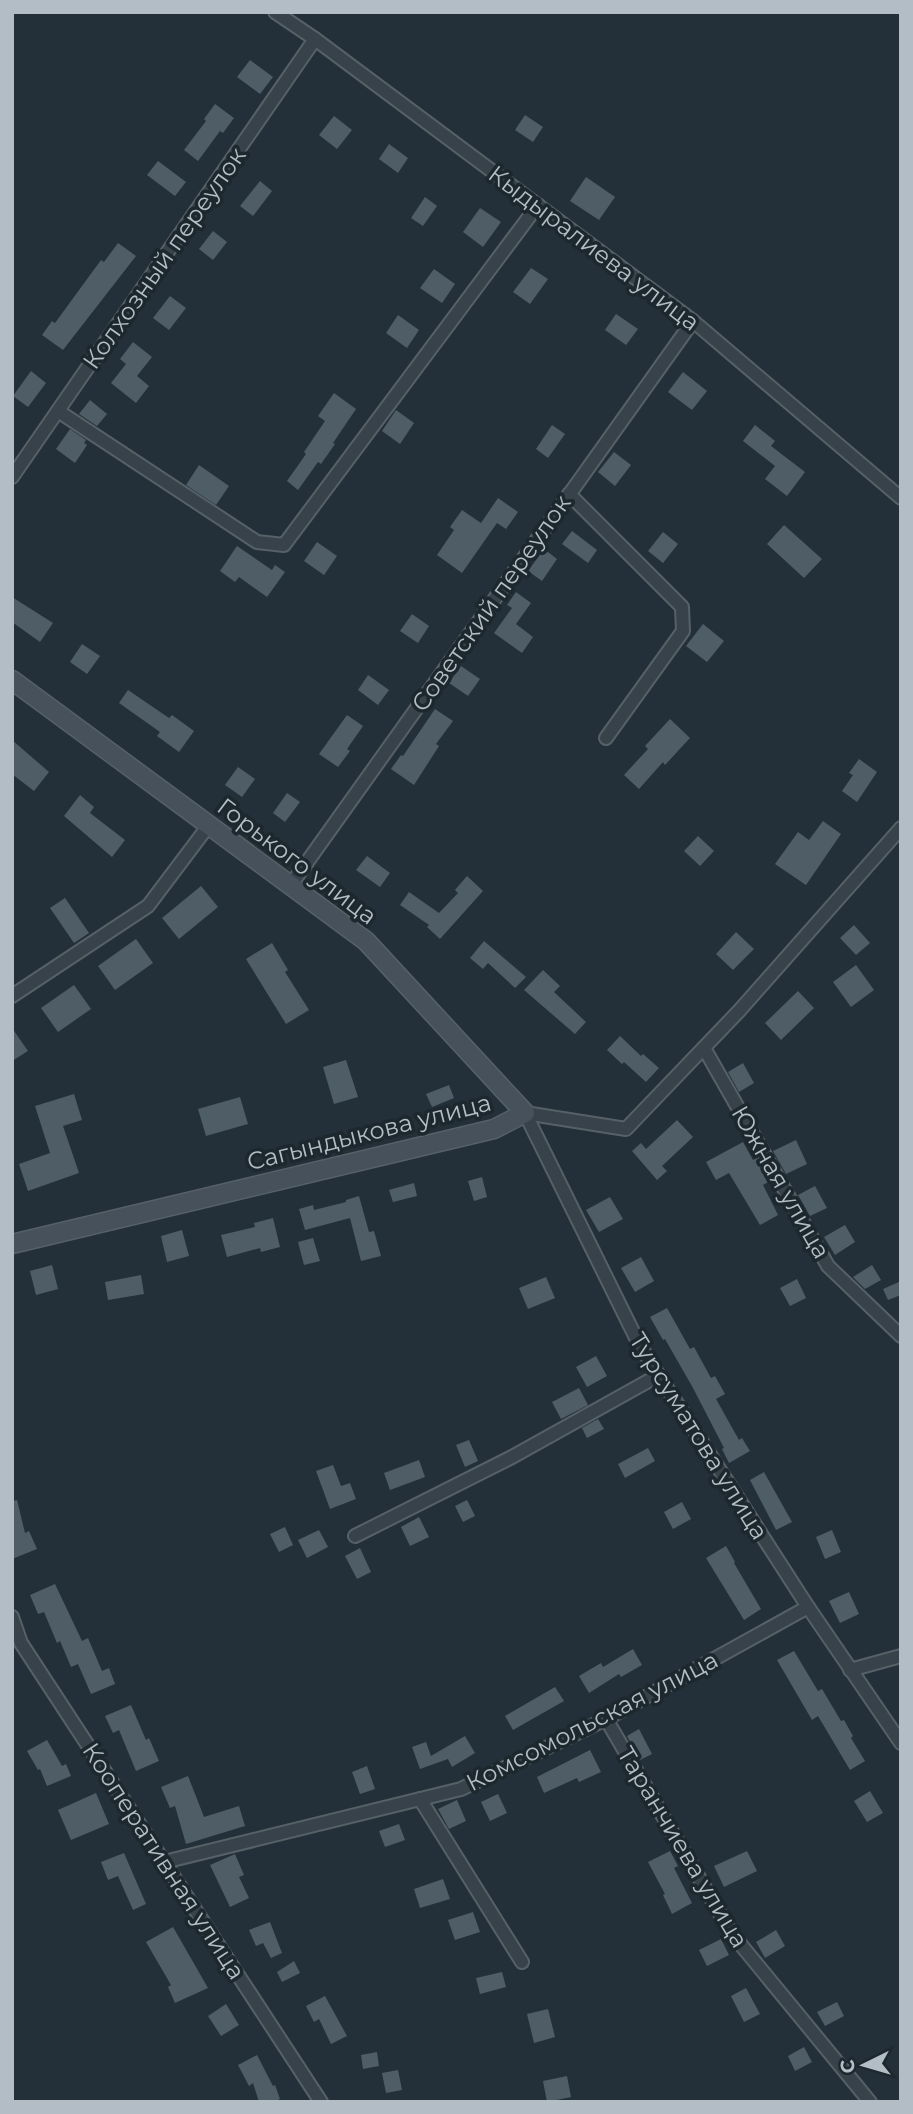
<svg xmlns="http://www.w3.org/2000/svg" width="913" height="2114" font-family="Montserrat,sans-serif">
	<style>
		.building { fill: #4f5d67 }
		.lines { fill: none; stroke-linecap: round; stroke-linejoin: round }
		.street-casing { stroke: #566067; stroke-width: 16 }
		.secondary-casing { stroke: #566067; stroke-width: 21 }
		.street { stroke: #38424a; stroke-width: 12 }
		.secondary { stroke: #46515c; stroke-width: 18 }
		.labels { text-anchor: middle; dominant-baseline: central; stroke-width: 7; stroke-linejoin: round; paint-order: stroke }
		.street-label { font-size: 24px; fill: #b3bdc5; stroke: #1d272e }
	</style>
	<rect width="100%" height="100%" fill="#243039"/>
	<g class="building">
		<polygon points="250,60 273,77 260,94 237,77"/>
		<polygon points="215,104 234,118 223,133 220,131 198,161 184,150 206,121 204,119"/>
		<polygon points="525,115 543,127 533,142 515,130"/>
		<polygon points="334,116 352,130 337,149 319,135"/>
		<polygon points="389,144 408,158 398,173 379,159"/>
		<polygon points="158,161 186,182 175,196 147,175"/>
		<polygon points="586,177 615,197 599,220 570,201"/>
		<polygon points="260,181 272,191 253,216 240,206"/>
		<polygon points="425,197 437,206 423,226 411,218"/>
		<polygon points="480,208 501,222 483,247 463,232"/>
		<polygon points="213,231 227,242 213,260 199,249"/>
		<polygon points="118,243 136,256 63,350 42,335 52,321 55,323 101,260 104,262"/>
		<polygon points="531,268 548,279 530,304 513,292"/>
		<polygon points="434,269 455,284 442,303 420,288"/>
		<polygon points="170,296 186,308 169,330 153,318"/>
		<polygon points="616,314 638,329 626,345 605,330"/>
		<polygon points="398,315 419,330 407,348 386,333"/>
		<polygon points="133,342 152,357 137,376 149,386 136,403 111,383 126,364 120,359"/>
		<polygon points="31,371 46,383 28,407 13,396"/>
		<polygon points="683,372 707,391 692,410 668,392"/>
		<polygon points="334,393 356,409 333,443 335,444 321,464 318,462 298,490 287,481 306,454 304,452 325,421 318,416"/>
		<polygon points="90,400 107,414 97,426 79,414"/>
		<polygon points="396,410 414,423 400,444 382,431"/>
		<polygon points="552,425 565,434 548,458 536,449"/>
		<polygon points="755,425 775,441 771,446 805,472 787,496 765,479 775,466 743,441"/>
		<polygon points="70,429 86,440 84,443 87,445 75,463 56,449"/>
		<polygon points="614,452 631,465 615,486 598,472"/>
		<polygon points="199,465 229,486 216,505 186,485"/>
		<polygon points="498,498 518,512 506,529 497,523 462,573 437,555 454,530 450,527 462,510 481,523"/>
		<polygon points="784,525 822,559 804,578 767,544"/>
		<polygon points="572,531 597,550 588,563 562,544"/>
		<polygon points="663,532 678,544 663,563 648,551"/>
		<polygon points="317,542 337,556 324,575 304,561"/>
		<polygon points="237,546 272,570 275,565 285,572 267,597 239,577 235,582 220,571"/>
		<polygon points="544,549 557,559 542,581 528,571"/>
		<polygon points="516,592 531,603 516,624 533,637 522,653 494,633 512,608 507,605"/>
		<polygon points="12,597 53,623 40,642 12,622"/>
		<polygon points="412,614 429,626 418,643 400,631"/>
		<polygon points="703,624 724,641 707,662 686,646"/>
		<polygon points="82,644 100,656 87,674 70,662"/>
		<polygon points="461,666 480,679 468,696 449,683"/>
		<polygon points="368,675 389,690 378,705 358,690"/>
		<polygon points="128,690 169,718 172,715 194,731 179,752 157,736 160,732 119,703"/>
		<polygon points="435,709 453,721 436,744 439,746 414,785 391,769 401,755 403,756"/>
		<polygon points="347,715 363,726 347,749 350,751 338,767 319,754"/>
		<polygon points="670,719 690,738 665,765 663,762 639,789 624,775 648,749 645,746"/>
		<polygon points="12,740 49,772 34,791 12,774"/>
		<polygon points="859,759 877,772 857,802 842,791 853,775 849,773"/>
		<polygon points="238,767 255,779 242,797 225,785"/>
		<polygon points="287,793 300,802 285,822 273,813"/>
		<polygon points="80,795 94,807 90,813 125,840 112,857 64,816"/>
		<polygon points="823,821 841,834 806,885 775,864 798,832 809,840"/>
		<polygon points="698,836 714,851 700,866 684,851"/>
		<polygon points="367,856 390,873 380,887 356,870"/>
		<polygon points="467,876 483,891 440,939 427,927 429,925 400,905 409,892 439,913 458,893 455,890"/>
		<polygon points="201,886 218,907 179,939 162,918"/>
		<polygon points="65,898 89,933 74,943 50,908"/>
		<polygon points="854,925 870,943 856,955 840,938"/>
		<polygon points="736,932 754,949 733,970 716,954"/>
		<polygon points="136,939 153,963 115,990 98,966"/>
		<polygon points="484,941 526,977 515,988 488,963 483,969 470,958"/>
		<polygon points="272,943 288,970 285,972 309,1010 286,1024 246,959"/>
		<polygon points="856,965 874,990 851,1007 833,982"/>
		<polygon points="543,970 560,986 554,992 586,1022 575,1034 524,990"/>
		<polygon points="74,985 91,1009 58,1032 41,1008"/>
		<polygon points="798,991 814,1008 781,1040 765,1023"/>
		<polygon points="12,1028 28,1051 12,1061"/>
		<polygon points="620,1036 641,1056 643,1054 659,1068 646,1082 624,1062 622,1064 607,1050"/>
		<polygon points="346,1060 358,1097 334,1104 323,1067"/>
		<polygon points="743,1063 754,1083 739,1092 728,1072"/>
		<polygon points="449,1085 454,1098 432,1107 426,1094"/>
		<polygon points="74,1094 82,1120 63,1126 79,1173 28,1191 19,1164 50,1153 35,1106"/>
		<polygon points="240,1097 248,1124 206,1136 198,1109"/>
		<polygon points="677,1120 693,1137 662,1166 667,1171 657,1180 632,1151 641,1143 646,1149"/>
		<polygon points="796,1140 807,1164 786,1174 773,1151"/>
		<polygon points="743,1142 753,1160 757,1158 770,1181 763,1185 778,1215 760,1225 729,1173 716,1180 706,1162"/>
		<polygon points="482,1177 487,1197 474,1201 468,1181"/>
		<polygon points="414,1183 417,1196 393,1202 389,1190"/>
		<polygon points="815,1186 827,1208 810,1216 798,1195"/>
		<polygon points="359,1196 369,1232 374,1231 381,1256 361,1261 350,1218 305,1230 299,1209 313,1205 314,1210 346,1202 346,1200"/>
		<polygon points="610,1197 623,1219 599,1232 586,1210"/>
		<polygon points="273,1218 280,1247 261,1252 260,1248 227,1257 221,1235 255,1227 254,1223"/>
		<polygon points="845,1225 855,1242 835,1255 824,1237"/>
		<polygon points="182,1230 189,1256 167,1262 161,1236"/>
		<polygon points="313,1238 320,1261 304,1265 298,1242"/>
		<polygon points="641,1257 654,1281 635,1292 621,1268"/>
		<polygon points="52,1265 58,1289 36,1295 30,1271"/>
		<polygon points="872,1265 881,1280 865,1289 853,1277"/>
		<polygon points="141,1275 144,1294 108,1300 105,1282"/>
		<polygon points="546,1277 555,1298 528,1309 519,1288"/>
		<polygon points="797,1279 806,1298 790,1306 780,1288"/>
		<polygon points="901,1281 901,1295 888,1300 883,1289"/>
		<polygon points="667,1308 690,1349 694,1347 711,1378 715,1376 725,1394 716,1399 739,1440 742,1438 750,1451 729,1463 722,1449 724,1448 693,1388 665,1339 663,1340 650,1317"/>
		<polygon points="596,1356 607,1376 587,1387 576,1367"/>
		<polygon points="579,1388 588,1405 561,1419 552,1402"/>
		<polygon points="598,1419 604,1429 587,1438 582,1428"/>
		<polygon points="469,1440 478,1461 465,1467 456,1445"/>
		<polygon points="648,1448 655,1461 625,1478 618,1464"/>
		<polygon points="419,1460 425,1477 390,1490 384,1473"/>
		<polygon points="333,1465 341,1486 350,1483 356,1499 330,1509 316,1471"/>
		<polygon points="764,1472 792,1522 776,1530 750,1480"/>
		<polygon points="17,1500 25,1533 29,1531 37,1549 12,1559 12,1501"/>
		<polygon points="467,1500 475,1516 463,1522 455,1506"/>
		<polygon points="682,1502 691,1519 673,1529 664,1512"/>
		<polygon points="419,1517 429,1537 410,1546 401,1527"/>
		<polygon points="285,1527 293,1545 279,1552 270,1534"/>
		<polygon points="319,1530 328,1547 307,1558 298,1540"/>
		<polygon points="832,1530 841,1552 825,1559 816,1537"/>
		<polygon points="726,1546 735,1562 734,1563 761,1609 744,1620 706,1558"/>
		<polygon points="360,1548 371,1572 357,1579 345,1556"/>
		<polygon points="55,1584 82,1641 88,1638 102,1671 109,1668 115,1684 91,1694 78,1664 71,1667 60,1641 57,1643 44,1612 38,1614 30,1595"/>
		<polygon points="849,1592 859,1614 840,1623 829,1601"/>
		<polygon points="633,1649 642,1665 621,1677 619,1674 589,1693 579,1676 601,1663 603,1667"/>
		<polygon points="794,1651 818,1691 822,1689 841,1721 844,1720 853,1736 851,1738 865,1761 850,1770 818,1716 812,1720 777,1660"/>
		<polygon points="555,1687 564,1701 513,1730 505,1716"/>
		<polygon points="131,1705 146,1740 149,1738 159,1761 136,1771 119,1730 113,1733 105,1716"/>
		<polygon points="639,1729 652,1754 640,1760 627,1736"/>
		<polygon points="465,1736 475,1753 452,1767 448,1759 420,1769 412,1747 426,1742 431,1756"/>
		<polygon points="47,1740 62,1766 66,1764 71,1776 47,1786 40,1769 38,1770 27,1751"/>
		<polygon points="590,1750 601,1772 579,1782 577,1778 544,1793 537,1777"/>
		<polygon points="367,1766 375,1789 360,1794 352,1772"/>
		<polygon points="188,1776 204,1817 239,1806 245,1826 186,1844 175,1806 170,1808 161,1787"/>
		<polygon points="870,1791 883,1813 867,1822 854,1801"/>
		<polygon points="96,1793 109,1824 71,1840 58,1810"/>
		<polygon points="498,1794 507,1813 490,1821 481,1802"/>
		<polygon points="457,1800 466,1821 449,1829 438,1809"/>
		<polygon points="399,1824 405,1840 385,1847 379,1831"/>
		<polygon points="670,1851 678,1866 674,1868 692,1903 672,1914 663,1895 665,1894 648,1862"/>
		<polygon points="747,1851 757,1871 724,1887 714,1866"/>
		<polygon points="124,1853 146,1904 133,1910 118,1876 108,1880 101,1862"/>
		<polygon points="235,1854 244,1875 239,1877 249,1898 230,1907 210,1865"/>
		<polygon points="443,1879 450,1899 420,1908 414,1889"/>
		<polygon points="473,1912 480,1932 455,1940 448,1920"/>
		<polygon points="270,1922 282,1953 271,1958 263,1943 256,1946 249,1930"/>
		<polygon points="173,1927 208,1988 175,2003 168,1987 171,1985 146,1942"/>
		<polygon points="776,1930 785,1946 765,1958 756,1942"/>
		<polygon points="721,1939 729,1955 707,1966 699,1950"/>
		<polygon points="294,1961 300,1973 282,1982 277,1972"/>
		<polygon points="502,1972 506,1987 480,1994 476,1978"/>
		<polygon points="746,1988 760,2014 744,2022 731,1996"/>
		<polygon points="325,1996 347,2036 331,2044 319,2019 314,2022 306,2006"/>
		<polygon points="837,2002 844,2016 825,2026 817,2012"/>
		<polygon points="226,2004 239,2025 221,2036 208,2016"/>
		<polygon points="548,2009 555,2037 534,2043 527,2014"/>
		<polygon points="804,2047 812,2062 795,2071 788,2056"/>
		<polygon points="377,2052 379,2066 363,2069 361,2055"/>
		<polygon points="257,2055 273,2086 275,2085 280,2099 272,2102 259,2102 253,2083 249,2086 238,2065"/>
		<polygon points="398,2070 402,2090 386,2093 382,2073"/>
		<polygon points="567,2076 571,2097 547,2102 543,2081"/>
	</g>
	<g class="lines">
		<g class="street-casing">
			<g id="street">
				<polyline points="275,12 315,39 693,321 901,498"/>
				<polyline points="58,411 257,542 284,545 538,205"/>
				<polyline points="12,477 315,39"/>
				<polyline points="569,494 682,607 683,631 606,738"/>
				<polyline points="290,886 693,321"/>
				<polyline points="12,996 148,906 209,825"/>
				<polyline points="704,1048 828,1266 901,1336"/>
				<polyline points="525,1113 640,1346 808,1607 901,1743"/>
				<polyline points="525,1113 626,1129 739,1011 901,828"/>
				<polyline points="355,1536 512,1457 659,1375"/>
				<polyline points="12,1617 21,1643 321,2102"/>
				<polyline points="850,1670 901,1656"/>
				<polyline points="606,1719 732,1934 870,2102"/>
				<polyline points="420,1799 522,1962"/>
				<polyline points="164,1862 461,1789 606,1719 808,1607"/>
			</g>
		</g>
		<g class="secondary-casing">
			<polyline id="secondary" points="12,680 366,941 525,1113 494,1129 12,1244"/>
		</g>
		<use href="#street" class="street"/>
		<use href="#secondary" class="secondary"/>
	</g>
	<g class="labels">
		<g class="street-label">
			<text transform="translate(594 248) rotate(37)">Кыдыралиева улица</text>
			<text transform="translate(164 258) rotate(-55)">Колхозный переулок</text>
			<text transform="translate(491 603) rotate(-55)">Советский переулок</text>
			<text transform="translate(297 861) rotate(37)">Горького улица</text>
			<text transform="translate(369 1132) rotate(-14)">Сагындыкова улица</text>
			<text transform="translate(781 1182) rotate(60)">Южная улица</text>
			<text transform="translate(699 1436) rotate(58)">Турсуматова улица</text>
			<text transform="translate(592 1721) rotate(-27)">Комсомольская улица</text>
			<text transform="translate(683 1847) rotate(59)">Таранчиева улица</text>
			<text transform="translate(164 1861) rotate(57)">Кооперативная улица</text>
		</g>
	</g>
	<rect width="913" height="2114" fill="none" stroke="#b3bdc5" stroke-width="28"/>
	<g transform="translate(864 2065) rotate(265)" stroke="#1d272e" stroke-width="5" paint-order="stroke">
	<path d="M0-5L12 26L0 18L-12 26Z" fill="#b3bdc5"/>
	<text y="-10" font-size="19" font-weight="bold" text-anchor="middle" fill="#b3bdc5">С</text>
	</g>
</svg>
